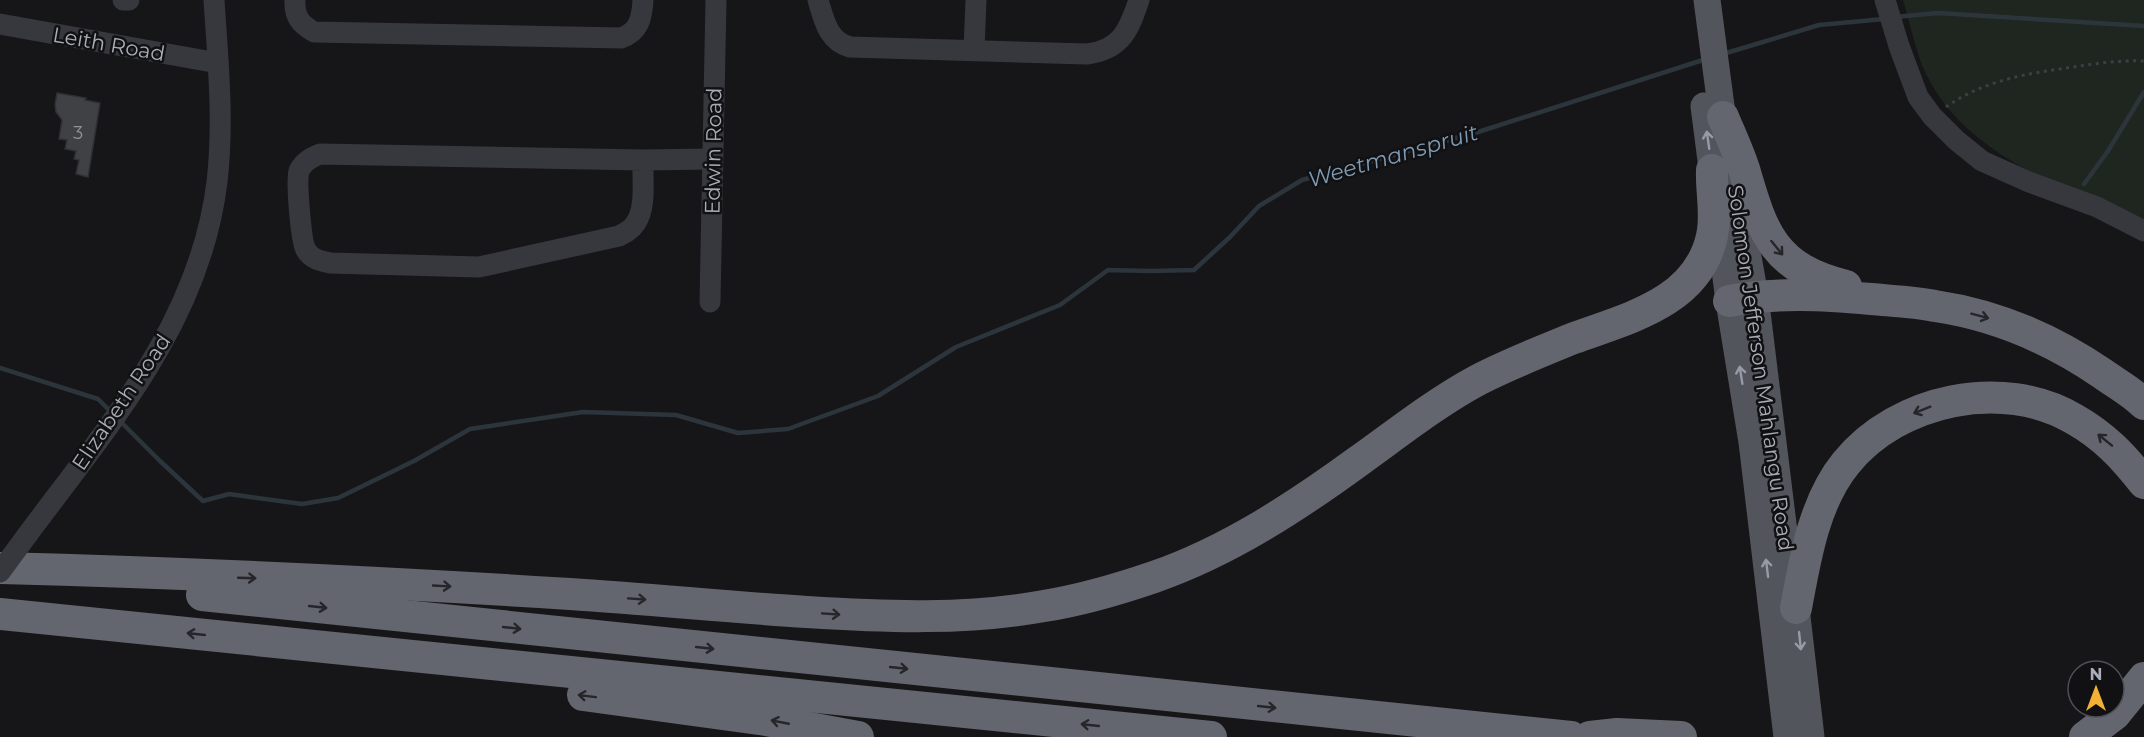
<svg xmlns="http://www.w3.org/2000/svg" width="2144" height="737" font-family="Montserrat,sans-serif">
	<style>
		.green { fill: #1e261f }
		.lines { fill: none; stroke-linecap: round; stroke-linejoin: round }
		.stream { stroke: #2c353c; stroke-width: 4.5 }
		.building { fill: #404145; stroke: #303034; stroke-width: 1.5 }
		.path { stroke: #3d3f44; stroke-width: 3; stroke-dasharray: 3 4.5; stroke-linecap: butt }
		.minor { stroke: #37383d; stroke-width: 21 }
		.major { stroke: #53555c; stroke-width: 27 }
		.highway { stroke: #63666e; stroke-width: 32 }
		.minor-bridge { stroke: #37383d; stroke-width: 21 }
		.oneway { stroke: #979ba6 }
		.oneway2 { stroke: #26262a }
		.labels { text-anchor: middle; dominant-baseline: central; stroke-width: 5; stroke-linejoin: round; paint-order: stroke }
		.number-label { font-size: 18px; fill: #8e929b }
		.street-label { font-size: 21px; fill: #a8adb8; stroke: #111113 }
		.water-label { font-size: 22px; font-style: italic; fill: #7f9bb3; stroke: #111113 }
	</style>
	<rect width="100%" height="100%" fill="#161618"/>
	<path class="green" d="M1903,0H2144V222C2066,189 1966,156 1926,74C1916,54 1910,22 1903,0Z"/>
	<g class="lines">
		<g class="stream">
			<polyline points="1895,17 1938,13 2144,26"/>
			<polyline points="1723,54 1819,25 1884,19"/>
			<polyline points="2084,184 2108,151 2144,92"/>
			<polyline points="0,368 98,399 111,412"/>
			<polyline points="119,420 160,461 203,501 229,494 302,504 338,498 414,461 470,429 583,412 676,415 738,433 788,429 878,396 956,347 1060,305 1108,270 1151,271 1194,270 1230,237 1259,206 1302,180 1478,132 1706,59"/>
		</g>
	</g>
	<polygon class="building" points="57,93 86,98 85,100 100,103 88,177 76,174 79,160 74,159 76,151 65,149 67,140 59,139 62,120 56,112 55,105"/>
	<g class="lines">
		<path class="path" d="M1946,107C1984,80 2029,73 2074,67C2097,63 2121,60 2144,61"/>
		<g class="minor">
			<polyline points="123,0 129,0"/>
			<path d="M295,0C294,16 300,24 314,32L621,38C639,32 642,18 643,0"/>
			<path d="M818,0C824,20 828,41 850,47L1087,54C1121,50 1129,30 1139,0"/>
			<polyline points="1885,0 1899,46 1918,97 1932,116 1956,140 1982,161 2029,182 2097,207 2144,231"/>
			<polyline points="0,24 218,63"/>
			<polyline points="974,50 976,0"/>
			<path d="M643,160C642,179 647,208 635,224C631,230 625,233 619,236L479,267L330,263C321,261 311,259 306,250C301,242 296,181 299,171C303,162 312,157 320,154L643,160L712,159"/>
			<polyline points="710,302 716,0"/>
			<path d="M28,534C109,425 200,322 217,182C224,121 218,61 214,0"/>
		</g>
		<g class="major">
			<polyline points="1707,0 1721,106 1755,296 1783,524 1796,608 1811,737"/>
			<polyline points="1704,106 1729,301 1752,442 1787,737"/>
		</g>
		<g class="highway">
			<path d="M1723,117C1730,134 1738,151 1744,169C1763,235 1774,268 1846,286"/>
			<path d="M1729,301C1776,292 1824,295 1871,299C1892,301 1914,302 1935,306C1996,315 2052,339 2103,374C2117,384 2132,392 2144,404"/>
			<path d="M0,568C190,573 380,582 570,594C649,599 728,607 807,612C886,617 966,620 1044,606C1082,600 1119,589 1154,577C1229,551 1297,506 1360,460C1399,432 1437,402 1478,380C1509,364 1542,351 1574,338C1629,318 1698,302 1712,236C1717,214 1711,192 1712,170"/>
			<polyline points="202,595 1571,737"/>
			<path d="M1796,608C1805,559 1814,502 1846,463C1898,399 2003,377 2074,419C2104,436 2123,456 2144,483"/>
			<polyline points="0,614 1211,737"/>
			<polyline points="583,695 766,720 858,737"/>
			<polyline points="1590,737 1617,734 1681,737"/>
			<polyline points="2085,737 2115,714 2144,678"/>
		</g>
		<polyline class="minor-bridge" points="0,572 28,534"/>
	</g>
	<defs><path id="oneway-shaft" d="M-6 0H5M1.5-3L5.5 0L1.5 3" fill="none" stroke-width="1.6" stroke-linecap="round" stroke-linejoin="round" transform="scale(1.5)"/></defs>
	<g class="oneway">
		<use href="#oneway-shaft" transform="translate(1708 140) rotate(-98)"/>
		<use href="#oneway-shaft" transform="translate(1741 375) rotate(-99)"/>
		<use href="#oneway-shaft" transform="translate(1767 568) rotate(-97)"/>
		<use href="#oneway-shaft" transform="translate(1800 641) rotate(84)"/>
	</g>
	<g class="oneway2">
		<use href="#oneway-shaft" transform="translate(1777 248) rotate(51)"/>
		<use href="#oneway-shaft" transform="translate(1980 316) rotate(15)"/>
		<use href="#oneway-shaft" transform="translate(1922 410) rotate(158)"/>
		<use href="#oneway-shaft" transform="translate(2105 440) rotate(-141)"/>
		<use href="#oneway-shaft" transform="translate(247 578) rotate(2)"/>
		<use href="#oneway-shaft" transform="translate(442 586) rotate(3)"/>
		<use href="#oneway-shaft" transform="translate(637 599) rotate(4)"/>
		<use href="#oneway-shaft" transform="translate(318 607) rotate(6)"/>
		<use href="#oneway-shaft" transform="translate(831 614) rotate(4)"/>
		<use href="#oneway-shaft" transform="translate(512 628) rotate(6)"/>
		<use href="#oneway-shaft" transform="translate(196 634) rotate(-174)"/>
		<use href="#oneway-shaft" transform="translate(705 648) rotate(6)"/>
		<use href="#oneway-shaft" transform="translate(899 668) rotate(6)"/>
		<use href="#oneway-shaft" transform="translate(587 696) rotate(-173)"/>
		<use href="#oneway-shaft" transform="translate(1267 707) rotate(6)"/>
		<use href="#oneway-shaft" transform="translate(780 722) rotate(-169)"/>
		<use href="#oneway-shaft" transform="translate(1090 725) rotate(-174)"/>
	</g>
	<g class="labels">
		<g class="number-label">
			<text x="78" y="133">3</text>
		</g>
		<g class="street-label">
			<text transform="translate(109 44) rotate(10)">Leith Road</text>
			<text transform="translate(713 151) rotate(-89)">Edwin Road</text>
			<text transform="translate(1761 368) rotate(82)">Solomon Jefferson Mahlangu Road</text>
			<text transform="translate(121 402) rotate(-56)">Elizabeth Road</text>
		</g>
		<g class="water-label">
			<text transform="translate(1393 156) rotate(-16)">Weetmanspruit</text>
		</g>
	</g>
	<g transform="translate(2096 689)"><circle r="28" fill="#111113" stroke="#4d4f55" stroke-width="1.5"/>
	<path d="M0-4.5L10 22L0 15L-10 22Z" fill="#f2b134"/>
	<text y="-9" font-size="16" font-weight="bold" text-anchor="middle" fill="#a8adb8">N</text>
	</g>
</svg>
